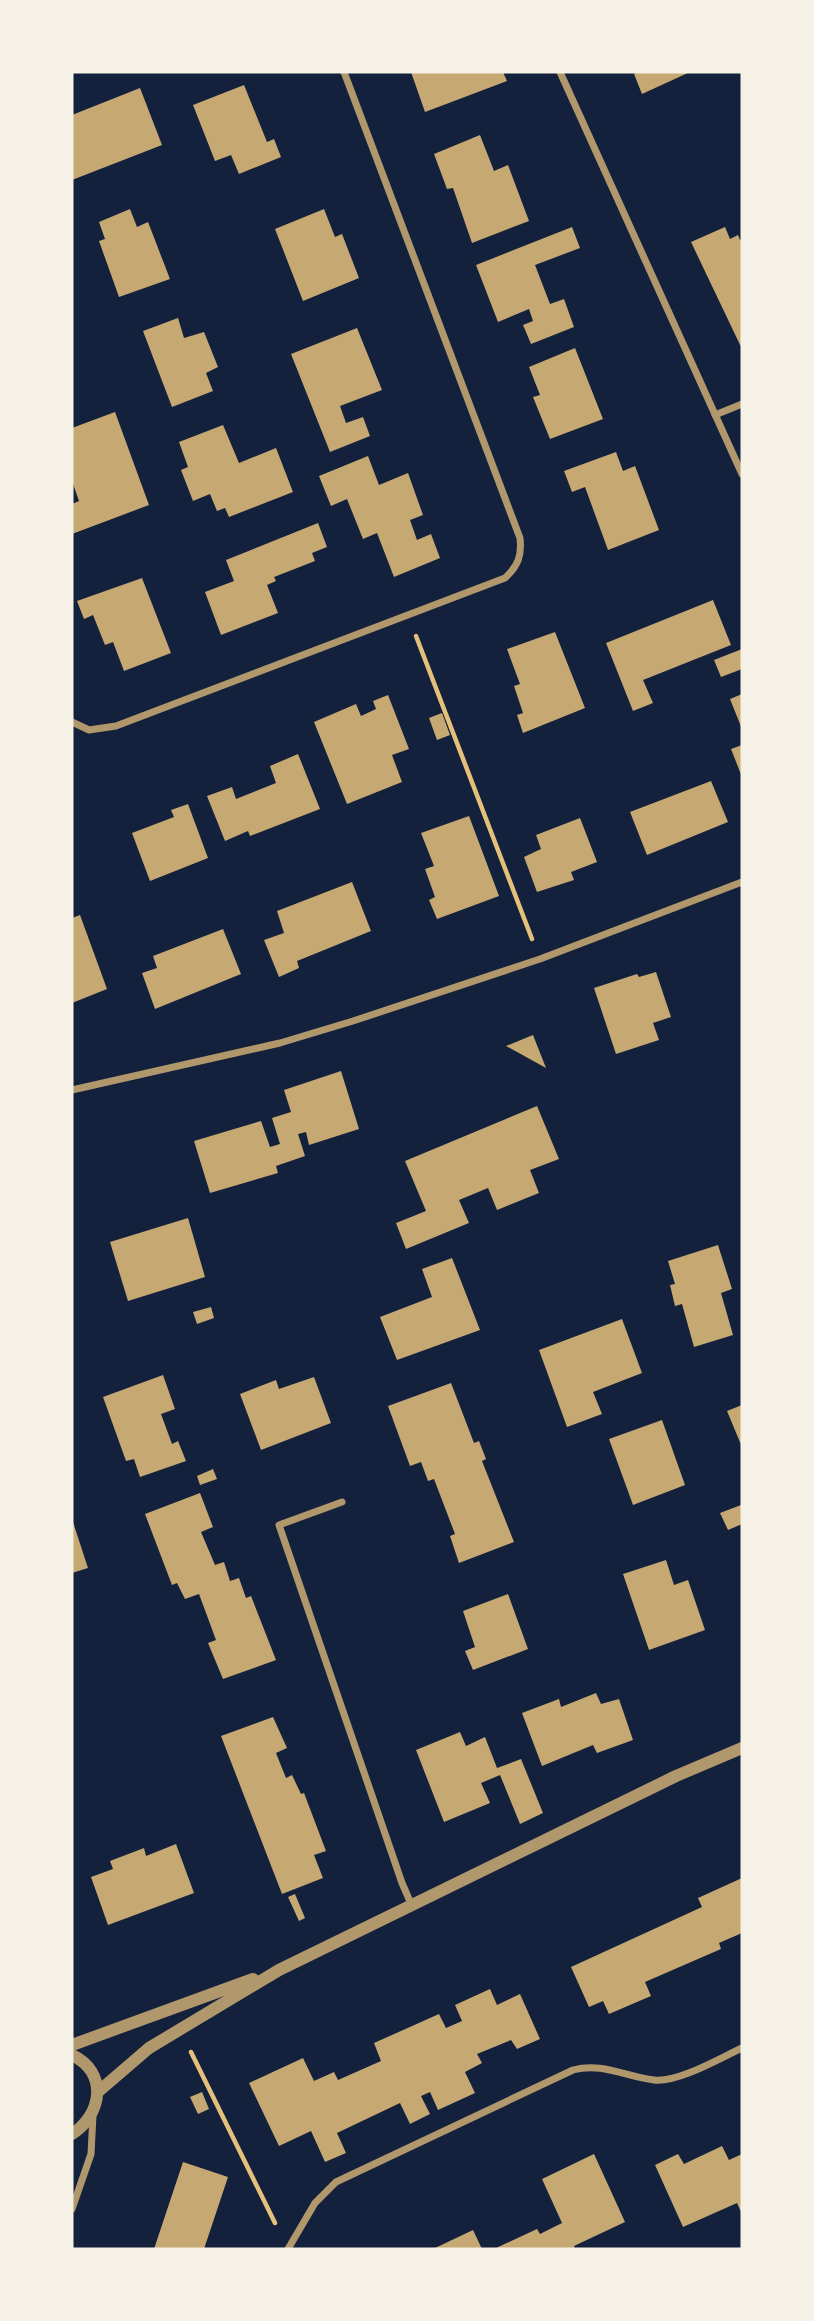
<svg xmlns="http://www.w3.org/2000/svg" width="814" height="2321" font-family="Barlow,sans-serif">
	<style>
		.building { fill: #c6a872 }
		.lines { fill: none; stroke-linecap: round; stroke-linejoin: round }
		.path { stroke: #e5c07b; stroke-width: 4.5 }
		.minor { stroke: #b1986c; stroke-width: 7 }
		.tertiary { stroke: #b1986c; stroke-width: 12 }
	</style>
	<rect width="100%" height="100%" fill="#14213d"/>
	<g class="building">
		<polygon points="411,72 503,72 507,81 425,112"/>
		<polygon points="638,72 690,72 642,94 634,74"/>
		<polygon points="244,85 267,142 274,139 281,157 239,174 231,155 215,161 193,105"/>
		<polygon points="140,88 162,145 72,180 72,115"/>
		<polygon points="480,135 494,171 508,165 529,221 472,243 453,188 447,189 434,154"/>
		<polygon points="130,209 137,227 148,222 170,279 119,297 99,241 105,239 99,222"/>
		<polygon points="324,209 335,237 342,234 359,278 303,301 275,229"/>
		<polygon points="572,227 580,248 535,265 550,304 564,299 574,327 531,344 523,325 533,321 529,309 498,322 476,265"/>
		<polygon points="725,227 730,239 738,235 740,240 742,239 742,349 691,242"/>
		<polygon points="178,318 184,338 204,332 218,367 206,373 213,391 172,407 143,331"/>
		<polygon points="357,328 382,390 340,406 346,423 363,417 370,436 330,452 291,354"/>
		<polygon points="575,348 603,419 550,439 533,397 540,395 529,367"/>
		<polygon points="115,412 149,505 72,534 72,504 79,501 72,481 72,428"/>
		<polygon points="223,425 239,463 276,448 293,492 229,517 225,508 217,511 210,494 193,501 181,470 188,467 179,442"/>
		<polygon points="616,452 623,471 635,466 659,530 608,550 585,487 572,492 564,471"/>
		<polygon points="368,456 379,485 408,473 423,515 410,520 417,540 431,534 440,558 394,577 377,533 363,539 347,499 331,506 319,476"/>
		<polygon points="318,523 327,547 312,553 315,561 274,577 276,581 267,585 278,613 221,635 205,592 234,581 226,560"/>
		<polygon points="142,578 171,653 124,671 113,642 105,645 93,615 84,619 77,601"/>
		<polygon points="713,600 731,645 643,680 653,703 633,711 606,643"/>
		<polygon points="555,632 585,708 523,733 517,715 523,713 514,686 520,684 507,649"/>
		<polygon points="742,649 742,669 721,677 714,660"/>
		<polygon points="742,694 742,729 730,699"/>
		<polygon points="388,695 409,749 392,755 402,782 347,804 314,722 356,704 361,716 376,709 373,701"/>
		<polygon points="442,713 450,735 437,740 429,718"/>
		<polygon points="742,745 742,777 731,749"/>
		<polygon points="298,754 320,809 250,836 248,831 225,841 207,796 232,787 236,799 276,783 270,766"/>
		<polygon points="711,781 728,822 647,855 630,812"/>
		<polygon points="188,804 208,858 150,881 132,833 174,817 171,810"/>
		<polygon points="469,816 499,896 437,919 429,900 435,897 425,869 434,866 421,833"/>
		<polygon points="580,818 597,862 571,872 574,880 537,892 524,857 541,849 536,835"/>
		<polygon points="352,882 371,931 297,961 299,968 279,977 264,940 284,933 277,911"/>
		<polygon points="80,915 107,989 72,1003 72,918"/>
		<polygon points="223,929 241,974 155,1009 142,973 157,968 153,956"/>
		<polygon points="656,972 671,1017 653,1023 659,1040 616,1054 594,988 637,974 639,977"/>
		<polygon points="533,1035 546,1068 506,1046"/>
		<polygon points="341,1071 359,1129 309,1145 306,1132 298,1134 305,1156 276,1166 278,1173 210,1193 194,1141 261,1121 270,1147 280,1144 272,1118 291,1112 284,1090"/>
		<polygon points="537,1106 559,1159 530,1170 539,1193 497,1210 488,1188 459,1200 469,1223 406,1249 396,1223 426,1211 405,1161"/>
		<polygon points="188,1218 205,1277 128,1301 110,1242"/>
		<polygon points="718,1245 732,1289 721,1293 733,1335 694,1347 682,1304 675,1306 670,1285 675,1284 668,1261"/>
		<polygon points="452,1258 480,1330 397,1360 380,1317 432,1297 422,1269"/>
		<polygon points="211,1307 214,1318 197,1324 193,1312"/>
		<polygon points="622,1319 642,1373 593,1392 602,1414 567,1427 539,1350"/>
		<polygon points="163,1375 175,1409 161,1414 172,1444 178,1441 186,1461 140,1477 134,1459 126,1461 103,1397"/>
		<polygon points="314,1377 331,1423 261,1450 240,1394 276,1380 279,1389"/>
		<polygon points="451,1383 474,1443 479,1441 486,1459 482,1461 514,1542 459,1563 450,1536 455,1534 434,1479 428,1481 421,1462 410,1466 388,1406"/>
		<polygon points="742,1405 742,1447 727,1411"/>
		<polygon points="662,1420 685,1485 633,1505 609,1439"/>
		<polygon points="213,1469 217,1479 200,1485 197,1476"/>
		<polygon points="200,1493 213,1527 201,1532 215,1565 224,1562 230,1581 239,1578 246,1598 251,1596 276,1660 223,1679 208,1643 216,1640 199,1594 185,1599 177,1583 172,1585 145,1514"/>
		<polygon points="741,1505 742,1524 728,1530 720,1513"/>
		<polygon points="72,1519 88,1568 72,1573"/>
		<polygon points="666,1560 674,1585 688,1580 705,1630 649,1650 623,1574"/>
		<polygon points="508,1594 528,1649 473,1670 465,1651 475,1647 463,1611"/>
		<polygon points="596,1693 601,1704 619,1699 633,1740 597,1753 593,1745 542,1766 522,1713 559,1699 561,1707"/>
		<polygon points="273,1717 287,1748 276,1753 286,1778 292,1775 301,1794 304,1793 326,1851 314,1855 323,1878 282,1894 221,1736"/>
		<polygon points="460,1732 466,1746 485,1737 497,1768 521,1759 543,1813 520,1824 500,1775 481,1783 490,1803 444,1822 416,1750"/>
		<polygon points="176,1844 194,1893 108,1925 91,1877 113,1869 110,1861 144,1848 146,1856"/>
		<polygon points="742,1878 742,1933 719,1943 721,1949 645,1982 651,1996 609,2014 603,2001 589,2007 571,1967 702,1907 698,1898"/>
		<polygon points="295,1894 305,1918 299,1921 288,1897"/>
		<polygon points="490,1989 497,2005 520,1994 540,2039 517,2049 511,2040 477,2054 482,2063 465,2072 475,2093 438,2110 430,2092 421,2096 430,2114 410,2124 400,2103 337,2133 346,2153 325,2162 311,2131 279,2146 249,2083 303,2058 314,2081 334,2072 338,2080 381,2061 374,2043 439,2014 446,2028 462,2021 455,2005"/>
		<polygon points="202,2092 209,2109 198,2114 190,2097"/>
		<polygon points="722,2146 729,2160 742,2154 742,2214 737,2203 683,2227 655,2165 678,2154 684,2164"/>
		<polygon points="594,2154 625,2222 574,2246 575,2249 494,2249 537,2229 540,2234 562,2223 542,2179"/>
		<polygon points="183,2162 228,2177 204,2249 154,2249"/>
		<polygon points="473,2230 482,2249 433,2249"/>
	</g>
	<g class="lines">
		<g class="path">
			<polyline points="416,636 532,939"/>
			<polyline points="191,2052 275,2223"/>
		</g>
		<g class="minor">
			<polyline points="560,72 742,474"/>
			<polyline points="715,415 742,404"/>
			<path d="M72,722L89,730L116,726L505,578C518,566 522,556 520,538L344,72"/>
			<polyline points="72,1090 280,1043 353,1021 540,959 742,882"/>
			<polyline points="342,1502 279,1525 402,1883 412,1906"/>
			<polyline points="72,2209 91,2154 93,2115"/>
			<path d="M288,2249L315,2203L336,2182L573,2070C602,2062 626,2077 654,2080C678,2083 720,2058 742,2048"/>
		</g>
		<g class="tertiary">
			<polyline points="72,2045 253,1979"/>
			<path d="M72,2055C108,2072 103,2114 72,2134"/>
			<polyline points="99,2091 149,2048 279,1970 676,1776 742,1748"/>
		</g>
	</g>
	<rect width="814" height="2321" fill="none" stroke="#f6f1e7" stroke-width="147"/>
</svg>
